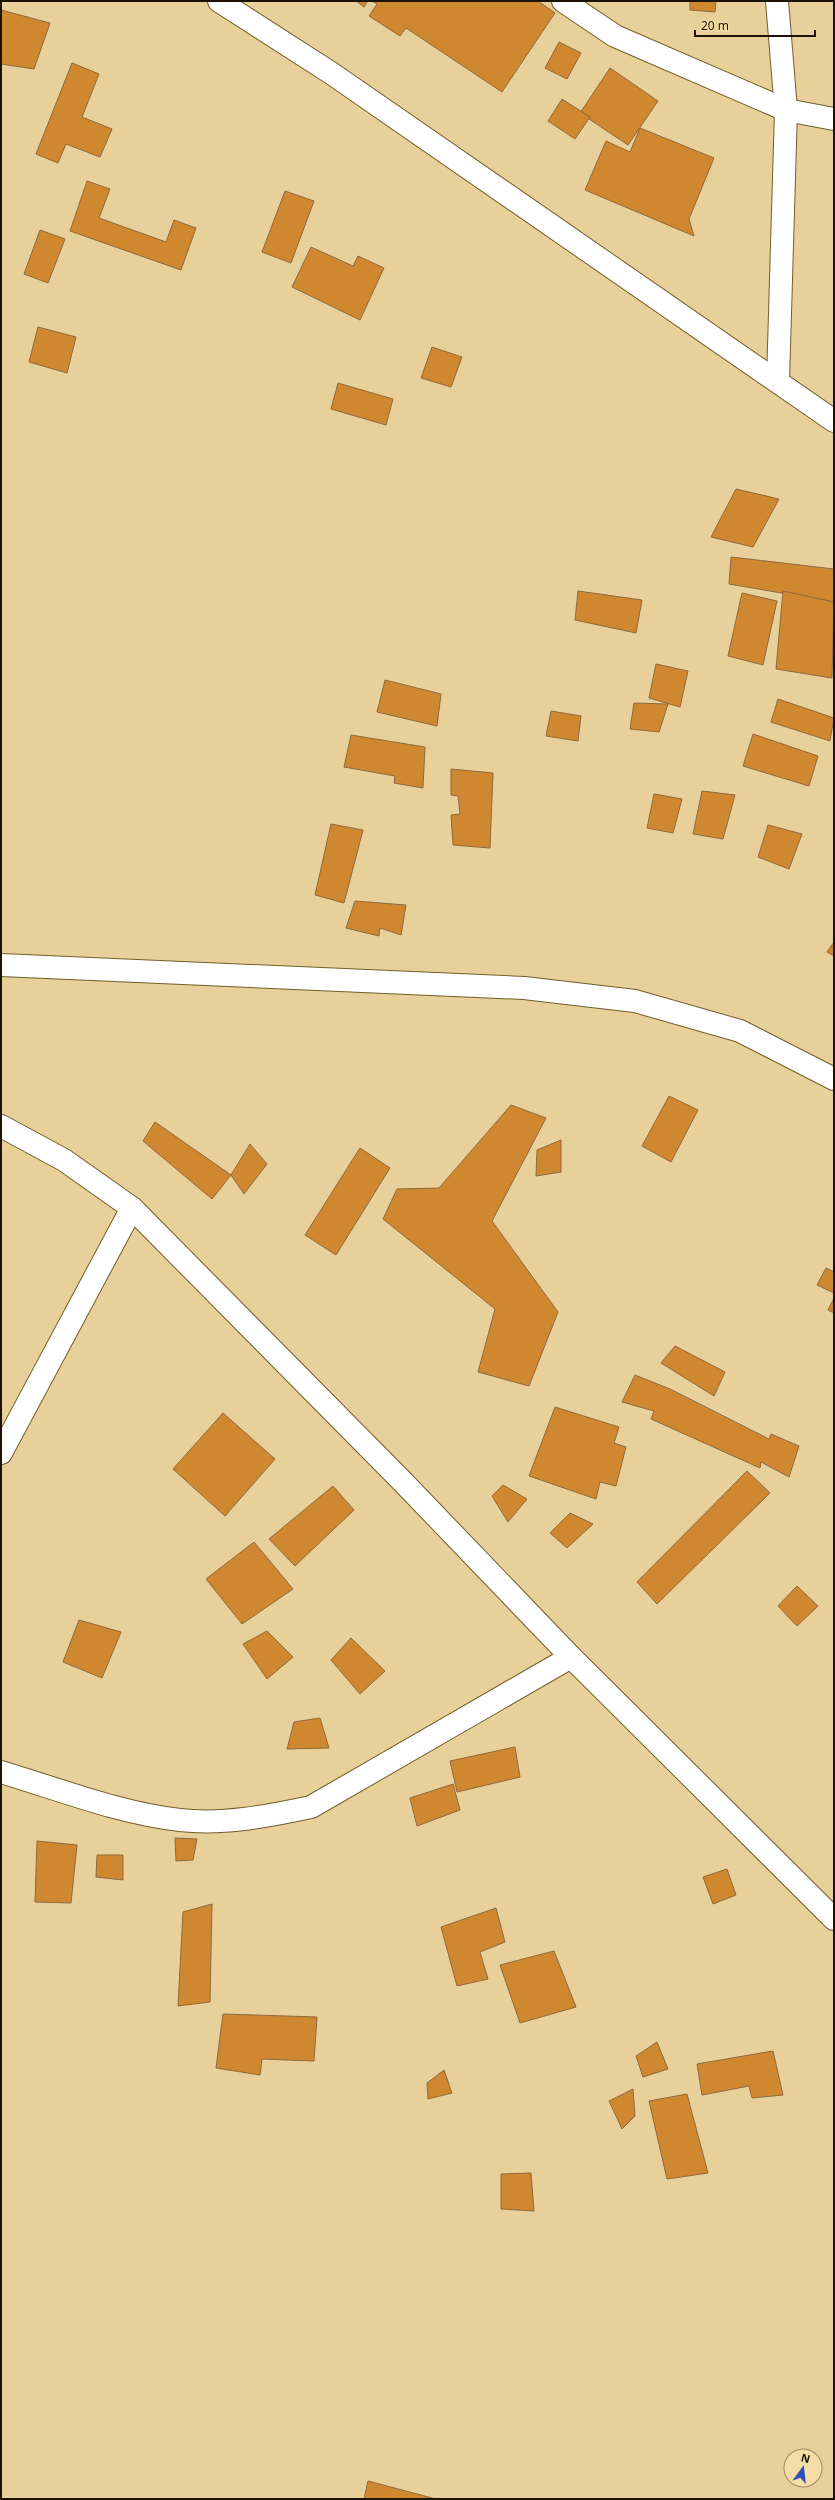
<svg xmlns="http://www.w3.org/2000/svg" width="835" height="2500" font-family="'Noto Sans',sans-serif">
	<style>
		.building { fill: #cf882f; stroke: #8f693f }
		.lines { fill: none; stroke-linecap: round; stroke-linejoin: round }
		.minor-casing { stroke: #735e2a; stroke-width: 24 }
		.secondary-casing { stroke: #735e2a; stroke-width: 24 }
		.minor { stroke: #fff; stroke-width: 22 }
		.secondary { stroke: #fff; stroke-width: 22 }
	</style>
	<rect width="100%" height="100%" fill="#e7d099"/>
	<g class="building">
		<polygon points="356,1 368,1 364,7"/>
		<polygon points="372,1 538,1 555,13 502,92 406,28 400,36 369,16 377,4"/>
		<polygon points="690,1 716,1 715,12 690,10"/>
		<polygon points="1,10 50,23 34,69 1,64"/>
		<polygon points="559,42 581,53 567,79 545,68"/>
		<polygon points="72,63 99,74 82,117 112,129 100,157 66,144 58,163 36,154"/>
		<polygon points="610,68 658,101 628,145 580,113"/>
		<polygon points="562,99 590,117 575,139 548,121"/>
		<polygon points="640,128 714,158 689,219 694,236 585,190 606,141 630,152"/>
		<polygon points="87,181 110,189 99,218 166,242 174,220 196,228 181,270 70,231"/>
		<polygon points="285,191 314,201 291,263 262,252"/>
		<polygon points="40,230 65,239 48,283 24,274"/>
		<polygon points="311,247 353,266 358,256 384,268 360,320 292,287"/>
		<polygon points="38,327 76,337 67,373 29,362"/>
		<polygon points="432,347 462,357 451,387 421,378"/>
		<polygon points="338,383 393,399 386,425 331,409"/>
		<polygon points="736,489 779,499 753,547 711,537"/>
		<polygon points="731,557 834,569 834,602 729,584"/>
		<polygon points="578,591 642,600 636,633 575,620"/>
		<polygon points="783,591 834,602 832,678 776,669"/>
		<polygon points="742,593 777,601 763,665 728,656"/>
		<polygon points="656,664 688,671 680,707 649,698"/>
		<polygon points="385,680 441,694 437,726 377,712"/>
		<polygon points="778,699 834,718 830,741 771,722"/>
		<polygon points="634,703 668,704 659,732 630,729"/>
		<polygon points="551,711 581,716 578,741 546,736"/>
		<polygon points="753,734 818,756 809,786 743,766"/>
		<polygon points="351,735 425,747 423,788 394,783 395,776 344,767"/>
		<polygon points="451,769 493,773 490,848 453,845 451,815 460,814 458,796 451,795"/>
		<polygon points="702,791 735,795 723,839 693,834"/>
		<polygon points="654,794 682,799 673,833 647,828"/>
		<polygon points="331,824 363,830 344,903 315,895"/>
		<polygon points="768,825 802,834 789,869 758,857"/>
		<polygon points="355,901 406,905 401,935 380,928 379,936 346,928"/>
		<polygon points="834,942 834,956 827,952"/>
		<polygon points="669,1096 698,1110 671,1162 642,1146"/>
		<polygon points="511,1105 546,1118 492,1221 558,1312 529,1386 478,1372 495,1309 383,1219 397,1189 439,1188"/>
		<polygon points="155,1122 231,1175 212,1199 143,1141"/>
		<polygon points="561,1140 561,1172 536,1176 537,1150"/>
		<polygon points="250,1144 267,1164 244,1194 231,1175"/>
		<polygon points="360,1148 390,1168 336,1255 305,1235"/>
		<polygon points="826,1268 834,1272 834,1293 817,1285"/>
		<polygon points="834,1298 834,1313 828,1310"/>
		<polygon points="675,1346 725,1372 714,1396 661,1363"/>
		<polygon points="635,1375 670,1389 769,1439 771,1434 799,1446 789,1477 761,1462 760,1468 651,1419 654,1411 622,1402"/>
		<polygon points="555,1407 619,1427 614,1443 626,1447 616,1486 600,1482 596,1499 529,1476"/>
		<polygon points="223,1413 275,1459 225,1516 173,1469"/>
		<polygon points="747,1471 770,1493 657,1604 637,1582"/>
		<polygon points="503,1485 527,1499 508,1522 492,1496"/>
		<polygon points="333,1486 354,1510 295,1566 269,1539"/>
		<polygon points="570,1513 593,1524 567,1548 550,1533"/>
		<polygon points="254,1542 293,1589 242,1624 206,1579"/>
		<polygon points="797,1586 818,1606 797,1626 778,1606"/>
		<polygon points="79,1620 121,1632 102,1678 63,1662"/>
		<polygon points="267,1631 293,1657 267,1679 243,1644"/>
		<polygon points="351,1638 385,1671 360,1694 331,1660"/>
		<polygon points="320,1718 329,1748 287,1749 294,1722"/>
		<polygon points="515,1747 520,1777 457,1792 450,1761"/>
		<polygon points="453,1784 460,1810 417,1826 410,1798"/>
		<polygon points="175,1838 197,1839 193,1860 176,1861"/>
		<polygon points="37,1841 77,1845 71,1903 35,1902"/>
		<polygon points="97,1855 123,1855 123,1880 96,1877"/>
		<polygon points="727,1869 736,1895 713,1904 703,1877"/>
		<polygon points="212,1904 210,2002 178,2006 183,1912"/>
		<polygon points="496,1908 505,1942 480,1952 488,1979 457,1986 441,1927"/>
		<polygon points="554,1951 576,2007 520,2023 500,1965"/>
		<polygon points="223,2014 317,2017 314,2061 262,2059 260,2075 216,2068"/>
		<polygon points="657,2042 668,2069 643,2077 636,2056"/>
		<polygon points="773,2051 783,2095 752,2098 749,2086 702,2095 697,2064"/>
		<polygon points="444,2070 452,2093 428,2099 427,2083"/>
		<polygon points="633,2089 635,2116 622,2129 609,2101"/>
		<polygon points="687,2094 708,2173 667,2179 649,2101"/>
		<polygon points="531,2173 534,2211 501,2209 501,2174"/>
		<polygon points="368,2481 436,2499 364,2499"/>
	</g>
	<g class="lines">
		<g class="minor-casing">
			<g id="minor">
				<polyline points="563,1 615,36 786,110 834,119"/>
				<polyline points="777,1 786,110 778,381"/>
				<polyline points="1,965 524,988 635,1001 740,1031 834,1079"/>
				<polyline points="1,1126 64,1160 132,1208 403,1482 571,1657 834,1919"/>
				<polyline points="1,1453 132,1208"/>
				<path d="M1,1772C58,1789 122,1814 180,1820C223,1825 269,1816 311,1807L571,1657"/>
			</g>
		</g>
		<g class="secondary-casing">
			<polyline id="secondary" points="219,1 331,73 834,421"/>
		</g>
		<use href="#minor" class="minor"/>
		<use href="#secondary" class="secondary"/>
	</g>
	<rect width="835" height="2500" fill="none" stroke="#1b1200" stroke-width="4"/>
	<g transform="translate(803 2468) rotate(15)"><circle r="19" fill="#f4dda6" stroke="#9d8c64"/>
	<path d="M0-3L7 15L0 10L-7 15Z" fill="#304dbe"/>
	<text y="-6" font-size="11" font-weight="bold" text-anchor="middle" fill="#1b1200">N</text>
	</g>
	<path d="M695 30v6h120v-6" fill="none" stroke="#1b1200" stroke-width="2"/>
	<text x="701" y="30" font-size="12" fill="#1b1200" stroke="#f4dda6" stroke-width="3" paint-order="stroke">20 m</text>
</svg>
